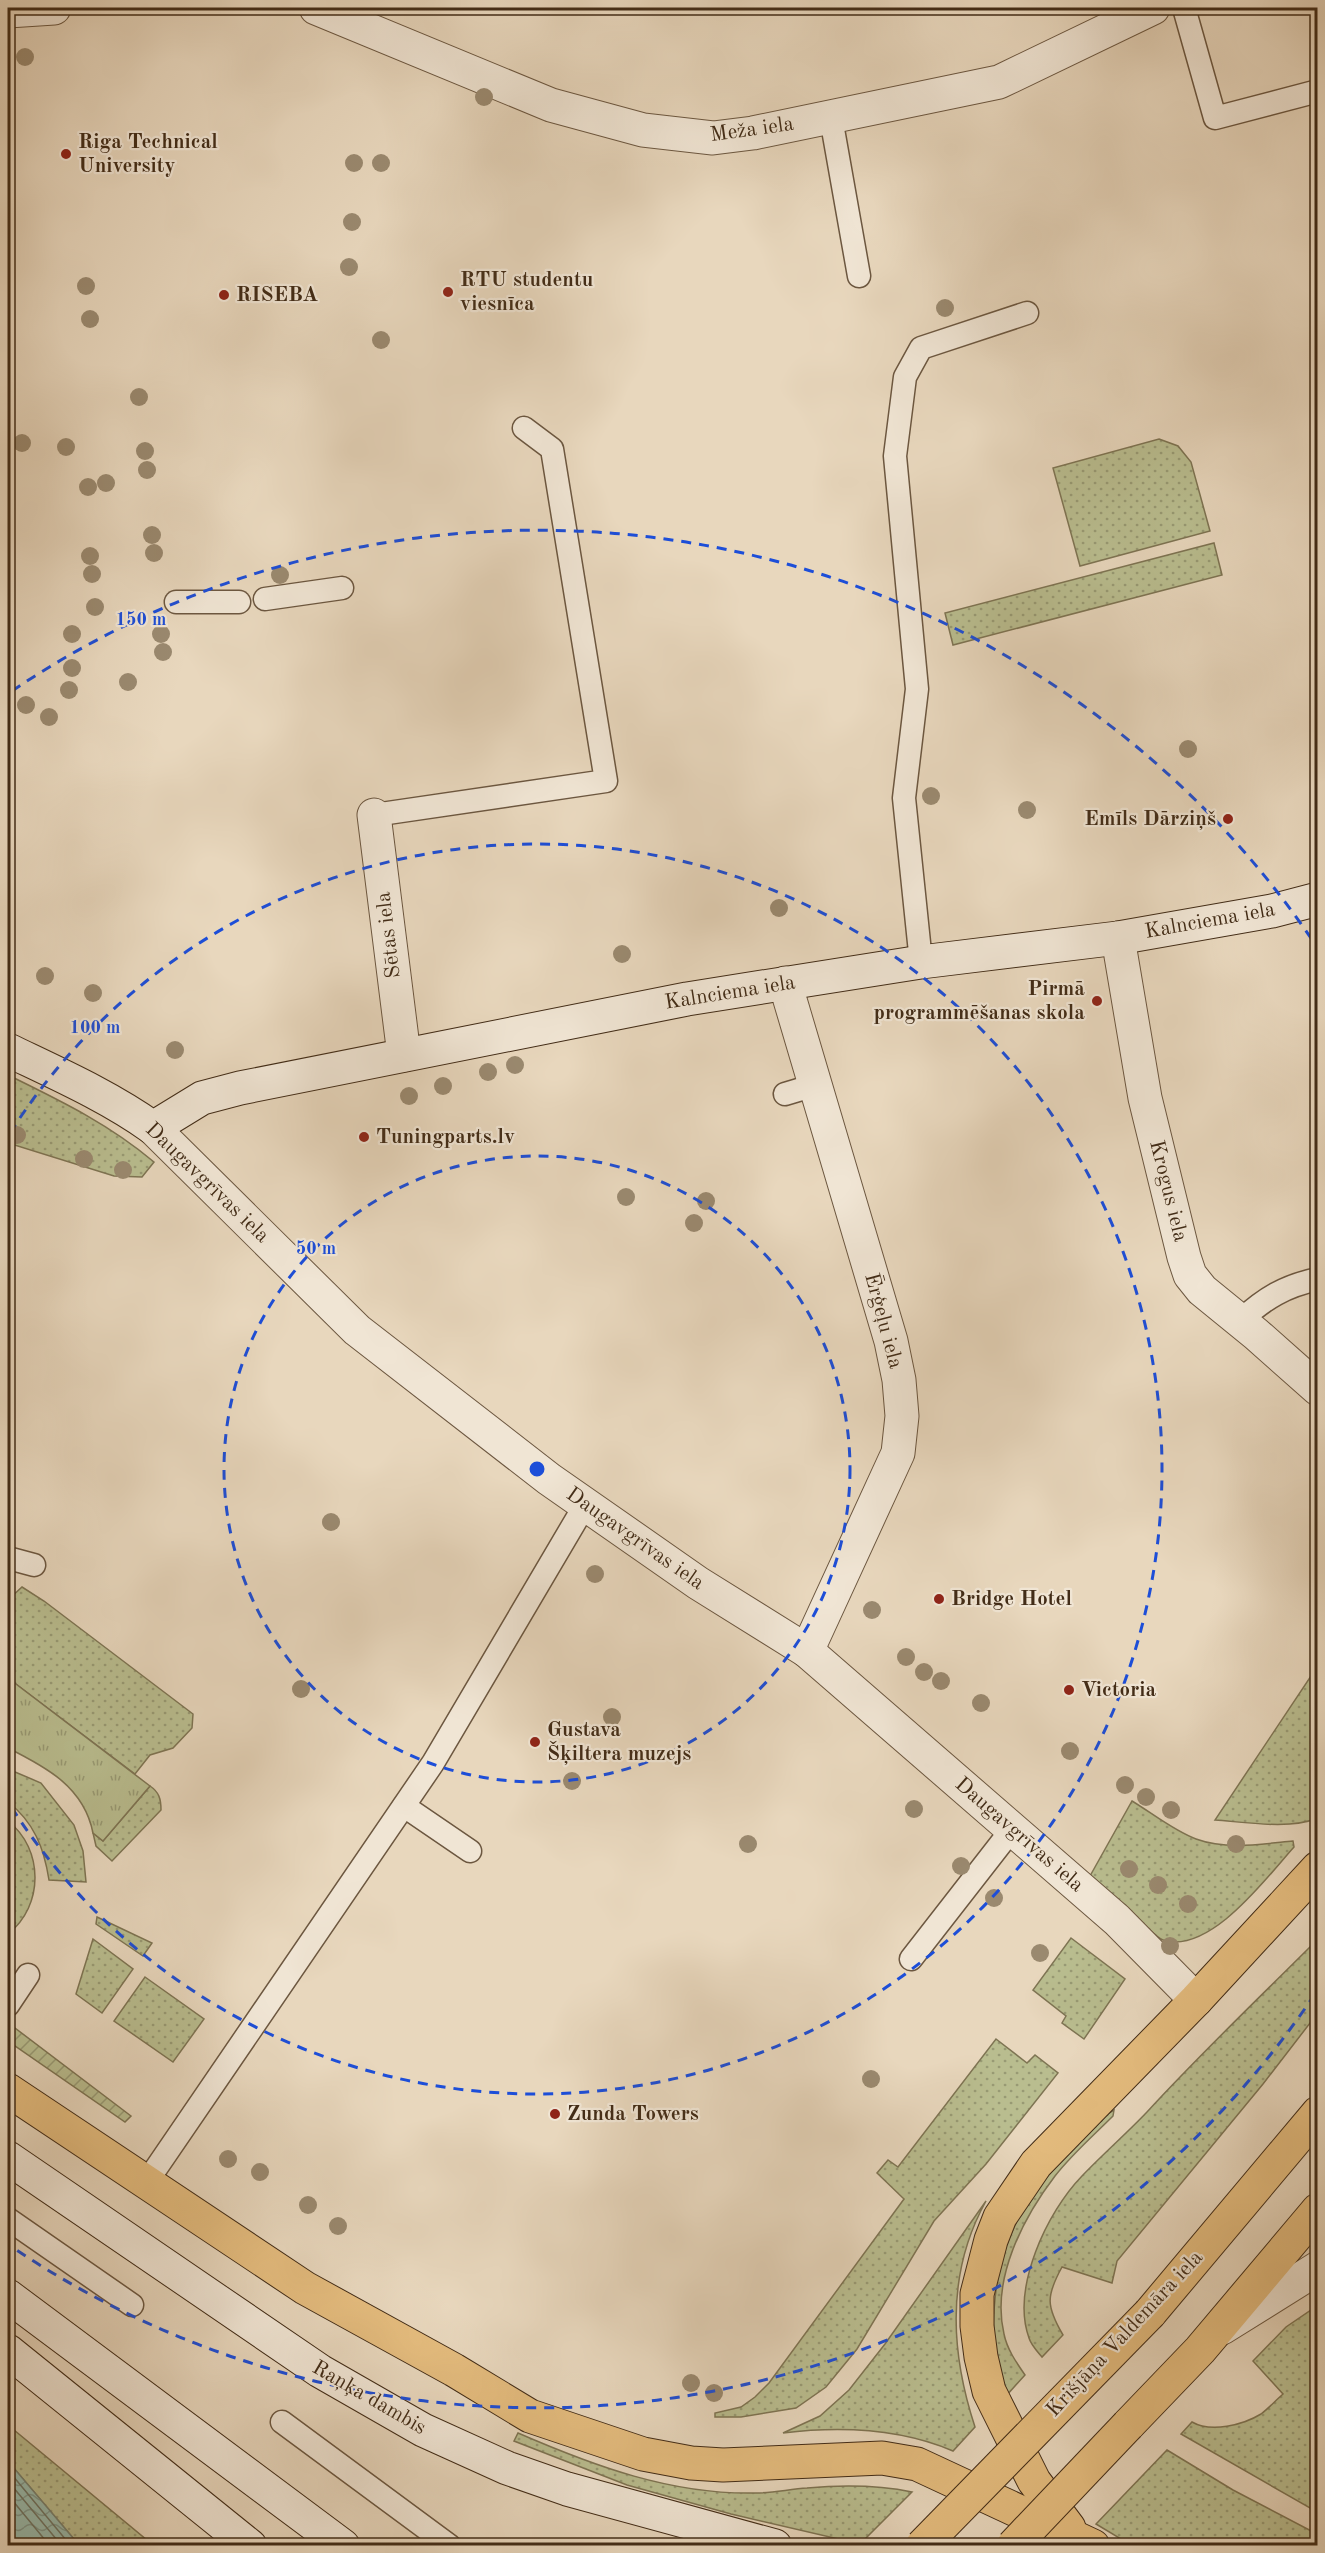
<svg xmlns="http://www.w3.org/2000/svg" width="1325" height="2553" font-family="'Old Standard TT',serif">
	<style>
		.grass { fill: url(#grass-dots); stroke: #7e7453; stroke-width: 1.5 }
		.park { fill: url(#park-tufts); stroke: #7e7453; stroke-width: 1.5 }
		.garden { fill: url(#garden-furrows); stroke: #7e7453; stroke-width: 1.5 }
		.water { fill: url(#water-waves); stroke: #768170; stroke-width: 1.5 }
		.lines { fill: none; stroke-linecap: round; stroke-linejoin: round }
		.shore { stroke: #6d7362; stroke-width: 1.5 }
		.lane-casing { stroke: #6c5740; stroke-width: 25 }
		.street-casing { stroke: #6c5740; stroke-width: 35 }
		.secondary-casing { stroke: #422c17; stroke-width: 35 }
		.primary-casing { stroke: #422c17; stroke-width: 35 }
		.lane { stroke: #f0e5d4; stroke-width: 22 }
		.street { stroke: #f0e5d4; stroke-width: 33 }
		.secondary { stroke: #f0e5d4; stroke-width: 33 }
		.primary { stroke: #e4bc7e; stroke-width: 33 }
		.primary-bridge-casing { stroke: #422c17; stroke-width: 35; stroke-linecap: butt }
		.primary-bridge { stroke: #e4bc7e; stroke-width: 33 }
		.tree { fill: #9a896f }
		.ring { fill: none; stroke: #1d4ed8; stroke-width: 3; stroke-dasharray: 10 8 }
		.poi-dot { fill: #8f2418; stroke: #f0e5d4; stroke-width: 2 }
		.labels { text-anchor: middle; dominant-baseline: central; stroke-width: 4.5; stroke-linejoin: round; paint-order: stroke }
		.street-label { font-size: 21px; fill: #422c17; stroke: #f0e5d4 }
		.poi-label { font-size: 21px; font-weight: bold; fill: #422c17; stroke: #f0e5d4; text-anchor: start }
		.centre { fill: #1d4ed8; stroke: #f0e5d4; stroke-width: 3 }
		.ring-label { font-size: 18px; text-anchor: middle; font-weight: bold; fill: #1d4ed8; stroke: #f0e5d4; stroke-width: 4.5; stroke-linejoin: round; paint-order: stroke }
	</style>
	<defs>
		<pattern id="grass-dots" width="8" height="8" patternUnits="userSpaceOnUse" patternTransform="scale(1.5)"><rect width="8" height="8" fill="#b9bd8f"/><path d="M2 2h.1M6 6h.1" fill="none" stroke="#989a74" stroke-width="1.8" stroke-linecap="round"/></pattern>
		<pattern id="park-tufts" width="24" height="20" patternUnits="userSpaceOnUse" patternTransform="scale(1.5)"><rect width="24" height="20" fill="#b9bd8f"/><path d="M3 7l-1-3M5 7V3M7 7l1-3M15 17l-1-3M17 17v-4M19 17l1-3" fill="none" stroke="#989a74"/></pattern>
		<pattern id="garden-furrows" width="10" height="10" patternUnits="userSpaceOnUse" patternTransform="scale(1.5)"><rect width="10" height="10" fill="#b9bd8f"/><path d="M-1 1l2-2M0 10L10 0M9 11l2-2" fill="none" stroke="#989a74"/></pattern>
		<pattern id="water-waves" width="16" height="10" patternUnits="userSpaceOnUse" patternTransform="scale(1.5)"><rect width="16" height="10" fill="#98baac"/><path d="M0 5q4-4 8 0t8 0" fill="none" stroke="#7e978b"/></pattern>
	</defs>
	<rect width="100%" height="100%" fill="#e8d7bd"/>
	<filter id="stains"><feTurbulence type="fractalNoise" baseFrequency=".00333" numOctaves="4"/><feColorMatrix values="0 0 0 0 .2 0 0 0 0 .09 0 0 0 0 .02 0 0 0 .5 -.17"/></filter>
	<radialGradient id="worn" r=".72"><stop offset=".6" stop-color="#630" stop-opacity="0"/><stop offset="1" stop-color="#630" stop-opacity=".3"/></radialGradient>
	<g class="grass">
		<polygon points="1159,439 1178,446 1191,462 1210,531 1080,566 1053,468"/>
		<polygon points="1214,543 1222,575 953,645 945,613"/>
		<path d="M8,1075C61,1101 109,1124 154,1162L142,1177L114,1176L8,1143Z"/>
		<polygon points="22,1587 44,1601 193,1714 192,1728 173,1748 150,1755 135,1774 8,1678 8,1600"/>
		<path d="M1317,1667V1818C1291,1830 1244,1822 1215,1820Z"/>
		<path d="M8,1769L41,1783L74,1825L83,1851L86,1882L49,1880C44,1848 34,1822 8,1802Z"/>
		<path d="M150,1786C159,1792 161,1799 161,1810L112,1861L96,1846L93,1833L103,1841Z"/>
		<path d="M1132,1801C1152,1813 1174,1831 1196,1839C1226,1850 1262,1844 1293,1841L1294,1847C1267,1877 1210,1955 1163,1940C1154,1937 1102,1886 1090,1876Z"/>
		<path d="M8,1821C44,1849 44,1906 8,1934Z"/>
		<polygon points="97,1917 152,1943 143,1956 96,1924"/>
		<polygon points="1071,1938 1125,1979 1084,2039 1062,2023 1066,2016 1033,1990"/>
		<polygon points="93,1939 133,1969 102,2013 76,1994"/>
		<path d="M1317,1940V2014L1263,2084L1117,2261L1112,2283L1062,2267C1046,2296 1046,2306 1063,2335L1042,2357C1037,2351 1031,2345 1029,2338C1011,2288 1047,2212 1082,2176C1103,2154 1126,2134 1147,2112C1202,2052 1260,1997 1317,1940Z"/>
		<polygon points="145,1977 204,2019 173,2062 114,2021"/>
		<polygon points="996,2039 1027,2063 1035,2055 1058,2073 986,2164 934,2221 857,2349 826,2387 796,2408 741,2417 715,2417 715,2413 741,2407 755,2397 769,2383 904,2199 877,2173 888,2160 898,2167"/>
		<path d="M1114,2110L1113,2116C1094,2135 1072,2154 1055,2176C1023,2218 991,2279 1004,2334C1007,2349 1016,2362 1025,2375L1006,2396C985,2345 992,2269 1017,2221C1038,2180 1074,2147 1106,2115Z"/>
		<path d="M986,2201C946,2273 950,2351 975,2427L953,2451C899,2428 841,2426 783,2433L820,2416L849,2390L885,2344Z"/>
		<path d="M1317,2306L1316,2492L1317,2512L1181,2434L1192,2422C1211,2433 1243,2425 1261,2414C1269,2408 1276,2400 1283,2394L1253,2361L1286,2327Z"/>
		<polygon points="8,2425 153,2545 79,2545 13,2467 8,2464"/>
		<path d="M518,2433C594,2466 672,2495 756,2493C773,2493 790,2489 807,2488C841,2485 878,2485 912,2492L860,2544L731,2514L627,2485L514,2441Z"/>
		<polygon points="1167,2450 1233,2490 1317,2534 1317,2545 1131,2545 1096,2524"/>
	</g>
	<path class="park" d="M8,1678L150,1786L103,1841L93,1833C84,1787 46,1767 8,1748Z"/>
	<polygon class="garden" points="11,2025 131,2116 125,2122 8,2041 8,2032"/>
	<polygon class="water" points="8,2464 13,2467 79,2545 8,2545"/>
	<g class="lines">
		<g class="shore">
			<polyline points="8,2470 71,2546"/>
			<polyline points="8,2481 62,2546"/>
			<polyline points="8,2495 50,2546"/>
		</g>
		<g class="lane-casing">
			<g id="lane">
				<polyline points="1184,8 1215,118 1318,91"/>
				<polyline points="831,118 859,276"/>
				<polyline points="265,599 342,588"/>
				<polyline points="176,602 239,602"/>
				<polyline points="374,815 606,781 552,449 524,428"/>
				<polyline points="921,962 904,798 917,689 895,456 905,377 921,348 1027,313"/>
				<polyline points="785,1094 815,1085"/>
				<path d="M1240,1321C1265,1298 1285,1286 1318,1279"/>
				<polyline points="8,1558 34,1565"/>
				<polyline points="404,1806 470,1851"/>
				<polyline points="911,1959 1013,1828"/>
				<polyline points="8,2005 28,1975"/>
				<polyline points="146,2183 433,1763 585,1505"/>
				<polyline points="8,2219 132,2305"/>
				<polyline points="282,2422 450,2546"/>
			</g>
		</g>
		<g class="street-casing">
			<g id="street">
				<polyline points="316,8 551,105 643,130 713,138 753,133 999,82 1153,8"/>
				<polyline points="8,11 54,8"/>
				<polyline points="374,815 404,1055"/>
				<polyline points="1118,938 1145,1098 1184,1257 1190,1275 1202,1290 1256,1334 1318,1389"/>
				<polyline points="785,983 891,1341 899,1380 902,1416 898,1453 807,1651"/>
				<polyline points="153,1128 357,1330 549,1479 698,1583 807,1651 1117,1920 1196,2000"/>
				<polyline points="1222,2328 1318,2268"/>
			</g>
		</g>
		<g class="secondary-casing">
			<g id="secondary">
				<path d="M8,1050C58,1074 108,1096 153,1128L202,1098L240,1088L687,999L921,962L1118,938L1272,911L1318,899"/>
				<polyline points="8,2158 320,2371 423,2430 507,2468 567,2489 775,2546"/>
				<polyline points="8,2296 343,2546"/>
				<polyline points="8,2351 250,2546"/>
			</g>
		</g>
		<g class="primary-casing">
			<g id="primary">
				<polyline points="8,2090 305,2288 454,2370 530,2416 643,2454 691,2463 723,2465 882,2458 917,2464 1093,2546"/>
				<polyline points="1150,2313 1318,2113"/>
				<polyline points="1128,2425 1200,2350 1318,2210"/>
				<polyline points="1069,2528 1034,2481 989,2391 981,2357 977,2326 977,2294 991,2240 1000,2217 1036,2164 1196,2000 1318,1868"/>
			</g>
		</g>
		<use href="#lane" class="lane"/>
		<use href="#street" class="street"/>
		<use href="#secondary" class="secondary"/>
		<use href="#primary" class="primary"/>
		<g class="primary-bridge-casing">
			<g id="primary-bridge">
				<polyline points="922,2546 1150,2313"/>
				<polyline points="1013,2546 1128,2425"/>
			</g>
		</g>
		<use href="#primary-bridge" class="primary-bridge"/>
	</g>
	<g class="tree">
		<circle cx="25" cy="57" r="9"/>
		<circle cx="484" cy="97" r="9"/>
		<circle cx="354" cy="163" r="9"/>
		<circle cx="381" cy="163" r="9"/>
		<circle cx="352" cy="222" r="9"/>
		<circle cx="349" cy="267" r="9"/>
		<circle cx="86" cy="286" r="9"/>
		<circle cx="945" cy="308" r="9"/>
		<circle cx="90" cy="319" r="9"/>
		<circle cx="381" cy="340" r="9"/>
		<circle cx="139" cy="397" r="9"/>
		<circle cx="22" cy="443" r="9"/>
		<circle cx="66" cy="447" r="9"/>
		<circle cx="145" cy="451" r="9"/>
		<circle cx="147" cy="470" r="9"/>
		<circle cx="106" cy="483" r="9"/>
		<circle cx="88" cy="487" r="9"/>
		<circle cx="152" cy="535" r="9"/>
		<circle cx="154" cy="553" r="9"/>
		<circle cx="90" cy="556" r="9"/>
		<circle cx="92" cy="574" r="9"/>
		<circle cx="280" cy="575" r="9"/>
		<circle cx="95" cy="607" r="9"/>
		<circle cx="72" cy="634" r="9"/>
		<circle cx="161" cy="634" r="9"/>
		<circle cx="163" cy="652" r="9"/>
		<circle cx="72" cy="668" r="9"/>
		<circle cx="128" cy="682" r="9"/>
		<circle cx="69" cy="690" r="9"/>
		<circle cx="26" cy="705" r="9"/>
		<circle cx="49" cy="717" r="9"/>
		<circle cx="1188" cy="749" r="9"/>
		<circle cx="931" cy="796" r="9"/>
		<circle cx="1027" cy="810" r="9"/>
		<circle cx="779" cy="908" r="9"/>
		<circle cx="622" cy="954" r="9"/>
		<circle cx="45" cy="976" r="9"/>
		<circle cx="93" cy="993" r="9"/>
		<circle cx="175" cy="1050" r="9"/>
		<circle cx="515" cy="1065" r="9"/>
		<circle cx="488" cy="1072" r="9"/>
		<circle cx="443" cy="1086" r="9"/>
		<circle cx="409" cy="1096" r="9"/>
		<circle cx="17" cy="1135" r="9"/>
		<circle cx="84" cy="1159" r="9"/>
		<circle cx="123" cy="1170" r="9"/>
		<circle cx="626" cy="1197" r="9"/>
		<circle cx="706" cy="1201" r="9"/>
		<circle cx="694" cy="1223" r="9"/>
		<circle cx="331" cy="1522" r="9"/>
		<circle cx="595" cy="1574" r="9"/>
		<circle cx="872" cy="1610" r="9"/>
		<circle cx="906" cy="1657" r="9"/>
		<circle cx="924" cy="1672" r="9"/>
		<circle cx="941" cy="1681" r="9"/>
		<circle cx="301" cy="1689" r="9"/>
		<circle cx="981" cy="1703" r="9"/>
		<circle cx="612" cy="1717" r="9"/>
		<circle cx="1070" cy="1751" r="9"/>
		<circle cx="572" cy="1781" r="9"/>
		<circle cx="1125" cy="1785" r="9"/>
		<circle cx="1146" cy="1797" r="9"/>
		<circle cx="914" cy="1809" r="9"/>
		<circle cx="1171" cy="1810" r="9"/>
		<circle cx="748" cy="1844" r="9"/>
		<circle cx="1236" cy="1844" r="9"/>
		<circle cx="961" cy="1866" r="9"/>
		<circle cx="1129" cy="1869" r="9"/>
		<circle cx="1158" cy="1885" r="9"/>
		<circle cx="994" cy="1898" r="9"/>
		<circle cx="1188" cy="1904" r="9"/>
		<circle cx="1170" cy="1946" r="9"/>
		<circle cx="1040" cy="1953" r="9"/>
		<circle cx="871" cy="2079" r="9"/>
		<circle cx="228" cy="2159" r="9"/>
		<circle cx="260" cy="2172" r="9"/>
		<circle cx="308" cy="2205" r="9"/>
		<circle cx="338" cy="2226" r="9"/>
		<circle cx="691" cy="2383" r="9"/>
		<circle cx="714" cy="2393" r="9"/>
	</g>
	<g class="ring">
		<circle cx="537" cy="1469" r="313"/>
		<path d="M10 1133A625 625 0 1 1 10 1805"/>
		<path d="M1315 1994A938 938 0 0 1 12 2247M12 691A938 938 0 0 1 1315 944"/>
	</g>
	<g class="poi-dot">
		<circle cx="66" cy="154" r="6"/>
		<circle cx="448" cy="292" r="6"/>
		<circle cx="224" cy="295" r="6"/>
		<circle cx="1228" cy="819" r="6"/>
		<circle cx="1097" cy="1001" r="6"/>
		<circle cx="364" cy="1137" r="6"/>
		<circle cx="939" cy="1599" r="6"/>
		<circle cx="1069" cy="1690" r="6"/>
		<circle cx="535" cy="1742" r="6"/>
		<circle cx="555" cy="2114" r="6"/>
	</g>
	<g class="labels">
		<g class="street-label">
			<text transform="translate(752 130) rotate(-8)">Meža iela</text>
			<text transform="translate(1210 921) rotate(-10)">Kalnciema iela</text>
			<text transform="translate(389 935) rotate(-97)">Sētas iela</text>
			<text transform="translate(730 993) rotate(-9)">Kalnciema iela</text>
			<text transform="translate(207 1183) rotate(44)">Daugavgrīvas iela</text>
			<text transform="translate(1168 1191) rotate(76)">Krogus iela</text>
			<text transform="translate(883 1321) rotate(75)">Ērģeļu iela</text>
			<text transform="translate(635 1539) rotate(35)">Daugavgrīvas iela</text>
			<text transform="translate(1019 1835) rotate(41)">Daugavgrīvas iela</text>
			<text transform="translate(1125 2334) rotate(-47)">Krišjāņa Valdemāra iela</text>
			<text transform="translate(369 2398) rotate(30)">Raņķa dambis</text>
		</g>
		<g class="poi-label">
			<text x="78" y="142">Riga Technical<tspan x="78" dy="24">University</tspan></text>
			<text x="460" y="280">RTU studentu<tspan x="460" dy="24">viesnīca</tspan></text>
			<text x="236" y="295">RISEBA</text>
			<text x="1216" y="819" text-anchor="end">Emīls Dārziņš</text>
			<text x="1085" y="989" text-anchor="end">Pirmā<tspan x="1085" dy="24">programmēšanas skola</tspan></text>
			<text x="376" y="1137">Tuningparts.lv</text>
			<text x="951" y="1599">Bridge Hotel</text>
			<text x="1081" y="1690">Victoria</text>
			<text x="547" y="1730">Gustava<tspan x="547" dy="24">Šķiltera muzejs</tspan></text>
			<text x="567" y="2114">Zunda Towers</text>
		</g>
	</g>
	<circle cx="537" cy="1469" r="9" class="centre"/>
	<g class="ring-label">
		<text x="141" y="625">150 m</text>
		<text x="95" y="1033">100 m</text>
		<text x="316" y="1254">50 m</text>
	</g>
	<rect width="1325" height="2553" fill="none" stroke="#e8d7bd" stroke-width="30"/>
	<rect x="9" y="9" width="1307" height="2535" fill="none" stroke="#422c17" stroke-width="3"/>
	<rect x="15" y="15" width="1295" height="2523" fill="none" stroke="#422c17" stroke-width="1.5"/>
	<rect width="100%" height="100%" filter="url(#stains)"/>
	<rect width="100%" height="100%" fill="url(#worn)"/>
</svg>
